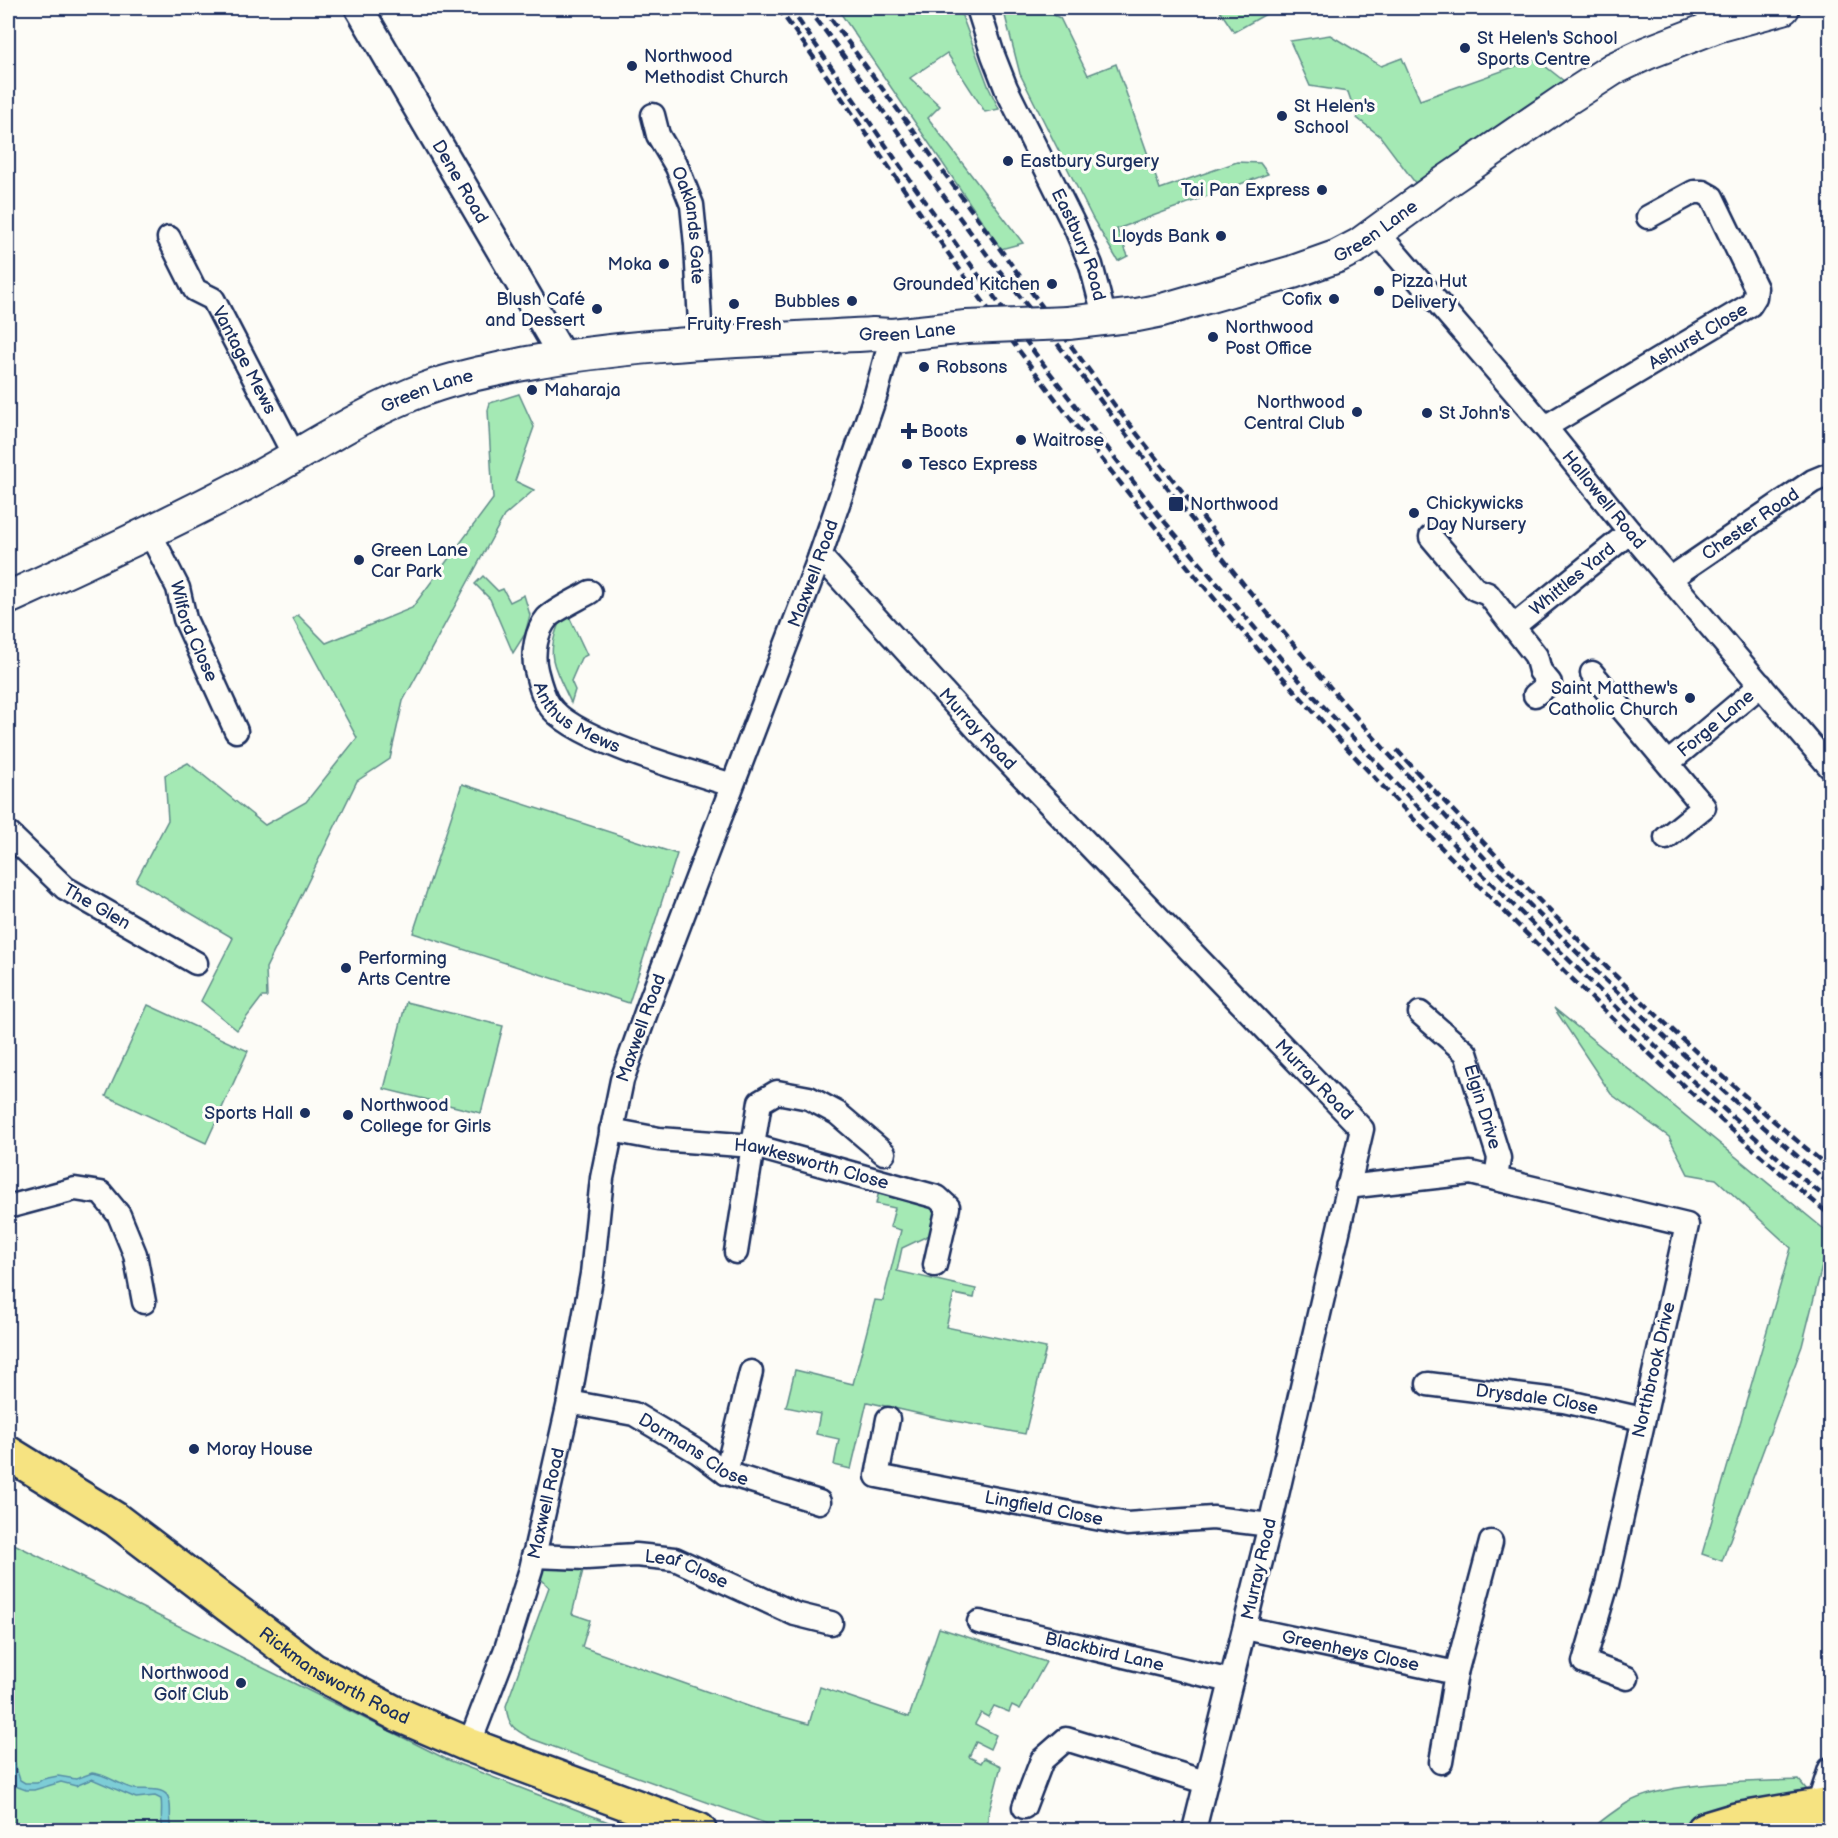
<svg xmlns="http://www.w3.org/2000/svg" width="1838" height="1838" font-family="'Balsamiq Sans',sans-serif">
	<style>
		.green { fill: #a4e9b4; stroke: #608c89; stroke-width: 1.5 }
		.water { fill: #7dcdd6; stroke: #568ea6; stroke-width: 1.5 }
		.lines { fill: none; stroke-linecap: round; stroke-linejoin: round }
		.minor-casing { stroke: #1b2f5e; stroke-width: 27 }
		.tertiary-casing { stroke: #1b2f5e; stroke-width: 32 }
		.secondary-casing { stroke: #1b2f5e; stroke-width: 36 }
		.primary-casing { stroke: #1b2f5e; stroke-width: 38 }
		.minor { stroke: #fdfcf7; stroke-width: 22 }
		.tertiary { stroke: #fdfcf7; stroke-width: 27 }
		.secondary { stroke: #fdfcf7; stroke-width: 32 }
		.primary { stroke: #f6e381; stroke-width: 33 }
		.rail { stroke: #1b2f5e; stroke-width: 4.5; stroke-dasharray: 9 4.5; stroke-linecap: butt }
		.secondary-bridge-casing { stroke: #1b2f5e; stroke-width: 36; stroke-linecap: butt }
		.secondary-bridge { stroke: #fdfcf7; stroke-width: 32 }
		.poi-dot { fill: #1b2f5e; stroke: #fdfcf7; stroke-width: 2 }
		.labels { text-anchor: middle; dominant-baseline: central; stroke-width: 6; stroke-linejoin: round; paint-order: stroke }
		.poi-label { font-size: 18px; fill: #1b2f5e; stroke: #fdfcf7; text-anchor: start }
		.street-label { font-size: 18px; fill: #1b2f5e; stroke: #fdfcf7 }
	</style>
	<rect width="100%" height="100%" fill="#fdfcf7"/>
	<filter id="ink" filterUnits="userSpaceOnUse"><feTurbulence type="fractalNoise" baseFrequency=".0167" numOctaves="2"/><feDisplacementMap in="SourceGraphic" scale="12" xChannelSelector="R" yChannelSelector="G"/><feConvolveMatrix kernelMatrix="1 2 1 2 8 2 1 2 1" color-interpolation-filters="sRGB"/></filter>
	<g filter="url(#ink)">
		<g class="green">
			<polygon points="837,8 959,8 989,88 999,109 985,112 947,53 910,78 940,106 928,118 1023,243 1001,249"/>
			<polygon points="1003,8 1041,8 1043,10 1060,18 1088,75 1116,64 1160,189 1237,162 1260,163 1268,174 1117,229 1128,256 1118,261 1093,219 1020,74"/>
			<polygon points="1218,8 1298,8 1273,10 1234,32"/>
			<polygon points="1330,35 1381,66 1402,58 1420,100 1536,59 1569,85 1419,188 1380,136 1357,118 1348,92 1310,86 1290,41"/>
			<polygon points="519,394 534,427 515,481 534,490 504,516 403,701 390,759 357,781 266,968 267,997 262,997 237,1030 201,1001 233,938 136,881 168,820 165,775 188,763 265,825 306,802 357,738 293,619 298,615 326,643 412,608 493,499 488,410 490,403"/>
			<polygon points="483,576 498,591 503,589 510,602 524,595 530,615 525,634 513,653 490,599 475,584"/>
			<path d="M567,612L587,655L581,658L571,681L575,690L571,703C565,689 556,674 553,660C550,646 557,621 567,612Z"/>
			<polygon points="462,784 677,854 629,1003 413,933"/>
			<polygon points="406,1002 503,1026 481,1113 384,1089"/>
			<polygon points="148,1005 248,1051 206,1143 106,1096"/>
			<polygon points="1554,1008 1830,1234 1830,1261 1824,1258 1802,1346 1722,1561 1702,1554 1791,1248 1716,1179 1688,1174 1669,1137 1611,1094"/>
			<polygon points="879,1191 930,1205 938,1221 936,1232 902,1248 897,1271 976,1289 974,1298 954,1294 946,1327 1046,1348 1025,1434 938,1418 867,1402 851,1469 834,1465 839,1439 816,1434 820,1414 786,1407 795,1370 853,1384 875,1300 883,1301 901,1230 890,1227 895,1208 876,1204"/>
			<polygon points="8,1541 446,1759 629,1830 8,1830"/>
			<path d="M586,1558L572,1614L590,1620L582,1647L759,1710L809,1724L820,1687L909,1717L939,1628L1046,1662L1020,1709L1012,1705L1009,1712L994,1706L988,1717L981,1713L975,1724L996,1735L990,1749L976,1742L969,1757L981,1763L984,1758L1001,1766L988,1816V1830H784L532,1739C515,1730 508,1727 506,1706L549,1587L531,1569Z"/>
			<path d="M1799,1780L1819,1805L1703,1830H1590C1601,1821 1614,1811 1627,1803C1666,1781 1753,1782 1799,1780Z"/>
		</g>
		<path class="water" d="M8,1750L11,1752L20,1780L25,1783H37L43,1779L58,1776L76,1779L92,1773C107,1774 120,1786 135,1789C144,1790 161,1787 167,1795C174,1805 167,1819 173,1830H164C159,1822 163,1809 161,1799L155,1796L136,1798L92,1779L76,1786L61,1782L34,1790H26L15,1786L8,1765Z"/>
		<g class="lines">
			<g class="minor-casing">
				<g id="minor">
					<path id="s1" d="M978,8L993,55L1006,88L1075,227L1091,265L1105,319"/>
					<path id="s2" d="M653,115L658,135L677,167L692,205L696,245L701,344"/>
					<path id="s3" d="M1377,232L1545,427L1630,532L1830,767"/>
					<path id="s4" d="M169,238L195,290L213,299L295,457"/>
					<path id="s5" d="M1545,427L1750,305L1755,297L1756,288L1712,197L1703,192H1694L1648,217"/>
					<path id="s6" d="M149,531L178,588L185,619L236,731"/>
					<polyline points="1431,537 1475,589 1488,594 1536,656 1540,671 1550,683 1535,695"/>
					<path id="s7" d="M820,556L978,730L1362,1129L1270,1525L1194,1830"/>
					<path id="s8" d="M1671,578L1813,481L1830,474"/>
					<path id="s9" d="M590,592C580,598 553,611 547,618C536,631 532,654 536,670C539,682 542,695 549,705C571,739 691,772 732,785"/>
					<path id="s10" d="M1514,626L1630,532"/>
					<polyline points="1592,673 1704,807 1666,838"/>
					<path id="s11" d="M1668,763L1761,685"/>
					<path id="s12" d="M8,833L65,888L196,963"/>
					<path id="s13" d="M1420,1013L1466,1053L1499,1158L1496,1178"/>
					<path id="s14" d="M611,1130L659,1139L754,1146L937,1197L948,1207L935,1265"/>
					<polyline points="1347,1187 1471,1173 1687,1225 1607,1584 1584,1662 1627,1678"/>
					<polyline points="8,1207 75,1189 101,1193 119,1215 135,1254 144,1302"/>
					<polyline points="736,1252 760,1102 777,1092 809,1098 837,1113 884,1153"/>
					<path id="s15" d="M1428,1384L1564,1401L1642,1419"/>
					<path id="s16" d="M569,1402L634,1414L698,1452L726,1473L819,1502"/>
					<path id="s17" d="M888,1419L877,1476L1127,1524L1213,1518L1270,1525"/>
					<polyline points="726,1473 751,1372"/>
					<path id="s18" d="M533,1556L586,1558L636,1555L675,1559L795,1614L831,1623"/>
					<path id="s19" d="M979,1622L1231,1681"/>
					<path id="s20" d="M1245,1628L1456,1673"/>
					<path id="s21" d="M469,1745L506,1649L531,1569L569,1402L592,1274L602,1178L622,1080L649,1004L820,556L876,394L892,335"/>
					<polyline points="1441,1762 1456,1673 1491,1542"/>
					<polyline points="1024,1807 1042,1760 1066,1739 1205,1782"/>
					<polyline points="1810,1830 1830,1769"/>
				</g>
			</g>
			<g class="tertiary-casing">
				<g id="tertiary">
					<path id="s22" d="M359,8L563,357"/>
				</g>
			</g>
			<g class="secondary-casing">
				<g id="secondary">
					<path id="s23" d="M1068,323L1137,315L1162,310L1293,272L1338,256L1359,245L1444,183L1565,100L1613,69L1647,53L1717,26L1783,8"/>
					<path id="s24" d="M8,598C90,561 173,522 253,480C310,449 364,412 425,389C457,377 494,370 528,363C641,342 758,341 873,334L892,335L966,327"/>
				</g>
			</g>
			<g class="primary-casing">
				<g id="primary">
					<path id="s25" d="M8,1453L115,1519L313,1670L397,1714L469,1745L699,1830"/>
					<polyline points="1703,1830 1736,1820 1830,1804"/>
				</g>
			</g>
			<use href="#minor" class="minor"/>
			<use href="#tertiary" class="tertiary"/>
			<use href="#secondary" class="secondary"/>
			<use href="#primary" class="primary"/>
			<g class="rail">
				<path d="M778,8C837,88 891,172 948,253C1012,343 1079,431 1148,518C1257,654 1376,783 1500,907C1606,1014 1714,1118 1830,1215"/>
				<polyline points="790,8 912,183 1031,348 1158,514 1306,688 1476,868 1675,1065 1786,1165 1830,1201"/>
				<path d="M808,8C865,83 917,161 974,237C1000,273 1029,307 1056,342C1096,394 1135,447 1175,498C1370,748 1588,980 1830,1184"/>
				<polyline points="823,8 1116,407 1225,546"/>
				<path d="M1397,750C1442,800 1489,848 1535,896C1629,991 1727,1084 1830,1168"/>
			</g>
			<g class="secondary-bridge-casing">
				<polyline id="secondary-bridge" points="966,327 1068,323"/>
			</g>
			<use href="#secondary-bridge" class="secondary-bridge"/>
		</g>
	</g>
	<g class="poi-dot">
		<circle cx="1465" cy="48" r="6"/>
		<circle cx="632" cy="66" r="6"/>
		<circle cx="1282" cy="116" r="6"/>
		<circle cx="1008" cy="161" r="6"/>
		<circle cx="1322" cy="190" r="6"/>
		<circle cx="1221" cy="236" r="6"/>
		<circle cx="664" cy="264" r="6"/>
		<circle cx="1052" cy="284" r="6"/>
		<circle cx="1379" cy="291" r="6"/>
		<circle cx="1334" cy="299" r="6"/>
		<circle cx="852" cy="301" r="6"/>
		<circle cx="734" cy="304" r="6"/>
		<circle cx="597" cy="309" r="6"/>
		<circle cx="1213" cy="337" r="6"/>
		<circle cx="924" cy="367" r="6"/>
		<circle cx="532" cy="390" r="6"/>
		<circle cx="1357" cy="412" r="6"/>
		<circle cx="1427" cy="413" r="6"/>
		<path d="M906 422h6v6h6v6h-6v6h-6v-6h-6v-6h6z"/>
		<circle cx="1021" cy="440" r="6"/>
		<circle cx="907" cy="464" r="6"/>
		<rect x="1168" y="496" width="16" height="16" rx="3"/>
		<circle cx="1414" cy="513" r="6"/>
		<circle cx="359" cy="560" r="6"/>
		<circle cx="1690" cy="698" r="6"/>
		<circle cx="346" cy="968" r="6"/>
		<circle cx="305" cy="1113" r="6"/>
		<circle cx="348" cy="1115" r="6"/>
		<circle cx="194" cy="1449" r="6"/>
		<circle cx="241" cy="1683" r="6"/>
	</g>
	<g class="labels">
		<g class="poi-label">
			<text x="1477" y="38">St Helen's School<tspan x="1477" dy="21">Sports Centre</tspan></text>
			<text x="644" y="56">Northwood<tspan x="644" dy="21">Methodist Church</tspan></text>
			<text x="1294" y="106">St Helen's<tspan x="1294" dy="21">School</tspan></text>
			<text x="1020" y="161">Eastbury Surgery</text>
			<text x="1310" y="190" text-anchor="end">Tai Pan Express</text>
			<text x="1209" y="236" text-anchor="end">Lloyds Bank</text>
			<text x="652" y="264" text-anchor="end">Moka</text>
			<text x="1391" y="281">Pizza Hut<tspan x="1391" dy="21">Delivery</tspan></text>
			<text x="1040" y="284" text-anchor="end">Grounded Kitchen</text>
			<text x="585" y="299" text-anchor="end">Blush Café<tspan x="585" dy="21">and Dessert</tspan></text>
			<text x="1322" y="299" text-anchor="end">Cofix</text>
			<text x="840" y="301" text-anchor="end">Bubbles</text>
			<text x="734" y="324" text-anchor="middle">Fruity Fresh</text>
			<text x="1225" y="327">Northwood<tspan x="1225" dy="21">Post Office</tspan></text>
			<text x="936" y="367">Robsons</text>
			<text x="544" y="390">Maharaja</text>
			<text x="1345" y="402" text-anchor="end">Northwood<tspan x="1345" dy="21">Central Club</tspan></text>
			<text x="1439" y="413">St John's</text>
			<text x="921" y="431">Boots</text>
			<text x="1033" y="440">Waitrose</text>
			<text x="919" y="464">Tesco Express</text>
			<text x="1426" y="503">Chickywicks<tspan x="1426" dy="21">Day Nursery</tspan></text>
			<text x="1190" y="504">Northwood</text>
			<text x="371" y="550">Green Lane<tspan x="371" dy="21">Car Park</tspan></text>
			<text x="1678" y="688" text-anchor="end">Saint Matthew's<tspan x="1678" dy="21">Catholic Church</tspan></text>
			<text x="358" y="958">Performing<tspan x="358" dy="21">Arts Centre</tspan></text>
			<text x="360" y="1105">Northwood<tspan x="360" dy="21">College for Girls</tspan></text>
			<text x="293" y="1113" text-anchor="end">Sports Hall</text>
			<text x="206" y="1449">Moray House</text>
			<text x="229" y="1673" text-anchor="end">Northwood<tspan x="229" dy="21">Golf Club</tspan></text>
		</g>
		<g class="street-label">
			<text stroke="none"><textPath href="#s22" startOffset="201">Dene Road</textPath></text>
			<text stroke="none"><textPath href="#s2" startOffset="118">Oaklands Gate</textPath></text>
			<text stroke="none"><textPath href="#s23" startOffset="324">Green Lane</textPath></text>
			<text stroke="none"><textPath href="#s1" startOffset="258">Eastbury Road</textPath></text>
			<text stroke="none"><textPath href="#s24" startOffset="954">Green Lane</textPath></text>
			<text stroke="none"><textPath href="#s5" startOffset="178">Ashurst Close</textPath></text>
			<text stroke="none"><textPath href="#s4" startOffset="147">Vantage Mews</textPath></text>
			<text stroke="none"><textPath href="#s24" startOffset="468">Green Lane</textPath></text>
			<text stroke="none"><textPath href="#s3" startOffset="351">Hallowell Road</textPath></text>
			<text stroke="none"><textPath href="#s8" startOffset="96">Chester Road</textPath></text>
			<text stroke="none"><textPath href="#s21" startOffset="1226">Maxwell Road</textPath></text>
			<text stroke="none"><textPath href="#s10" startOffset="75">Whittles Yard</textPath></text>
			<text stroke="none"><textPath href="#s6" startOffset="110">Wilford Close</textPath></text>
			<text stroke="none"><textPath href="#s9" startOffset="172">Anthus Mews</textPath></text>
			<text stroke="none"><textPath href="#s11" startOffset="62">Forge Lane</textPath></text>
			<text stroke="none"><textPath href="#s7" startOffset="234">Murray Road</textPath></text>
			<text stroke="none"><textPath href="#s12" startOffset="116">The Glen</textPath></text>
			<text stroke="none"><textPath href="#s21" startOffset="740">Maxwell Road</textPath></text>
			<text stroke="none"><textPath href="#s7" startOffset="720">Murray Road</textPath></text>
			<text stroke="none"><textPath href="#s13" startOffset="117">Elgin Drive</textPath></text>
			<text stroke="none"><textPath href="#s14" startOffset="204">Hawkesworth Close</textPath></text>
			<text transform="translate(1654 1370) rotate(-77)">Northbrook Drive</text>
			<text stroke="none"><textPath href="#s15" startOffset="110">Drysdale Close</textPath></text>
			<text stroke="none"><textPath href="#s16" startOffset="136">Dormans Close</textPath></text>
			<text stroke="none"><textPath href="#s21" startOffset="254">Maxwell Road</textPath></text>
			<text stroke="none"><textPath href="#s17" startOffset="228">Lingfield Close</textPath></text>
			<text transform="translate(1259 1569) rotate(-77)">Murray Road</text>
			<text stroke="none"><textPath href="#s18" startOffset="156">Leaf Close</textPath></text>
			<text stroke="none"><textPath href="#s20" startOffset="108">Greenheys Close</textPath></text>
			<text stroke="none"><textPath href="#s19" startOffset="129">Blackbird Lane</textPath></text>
			<text stroke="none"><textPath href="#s25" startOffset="396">Rickmansworth Road</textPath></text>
		</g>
	</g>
	<rect width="1838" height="1838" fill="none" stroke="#fdfcf7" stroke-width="30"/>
	<rect x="15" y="15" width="1808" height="1808" fill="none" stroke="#1b2f5e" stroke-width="2" filter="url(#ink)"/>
</svg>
